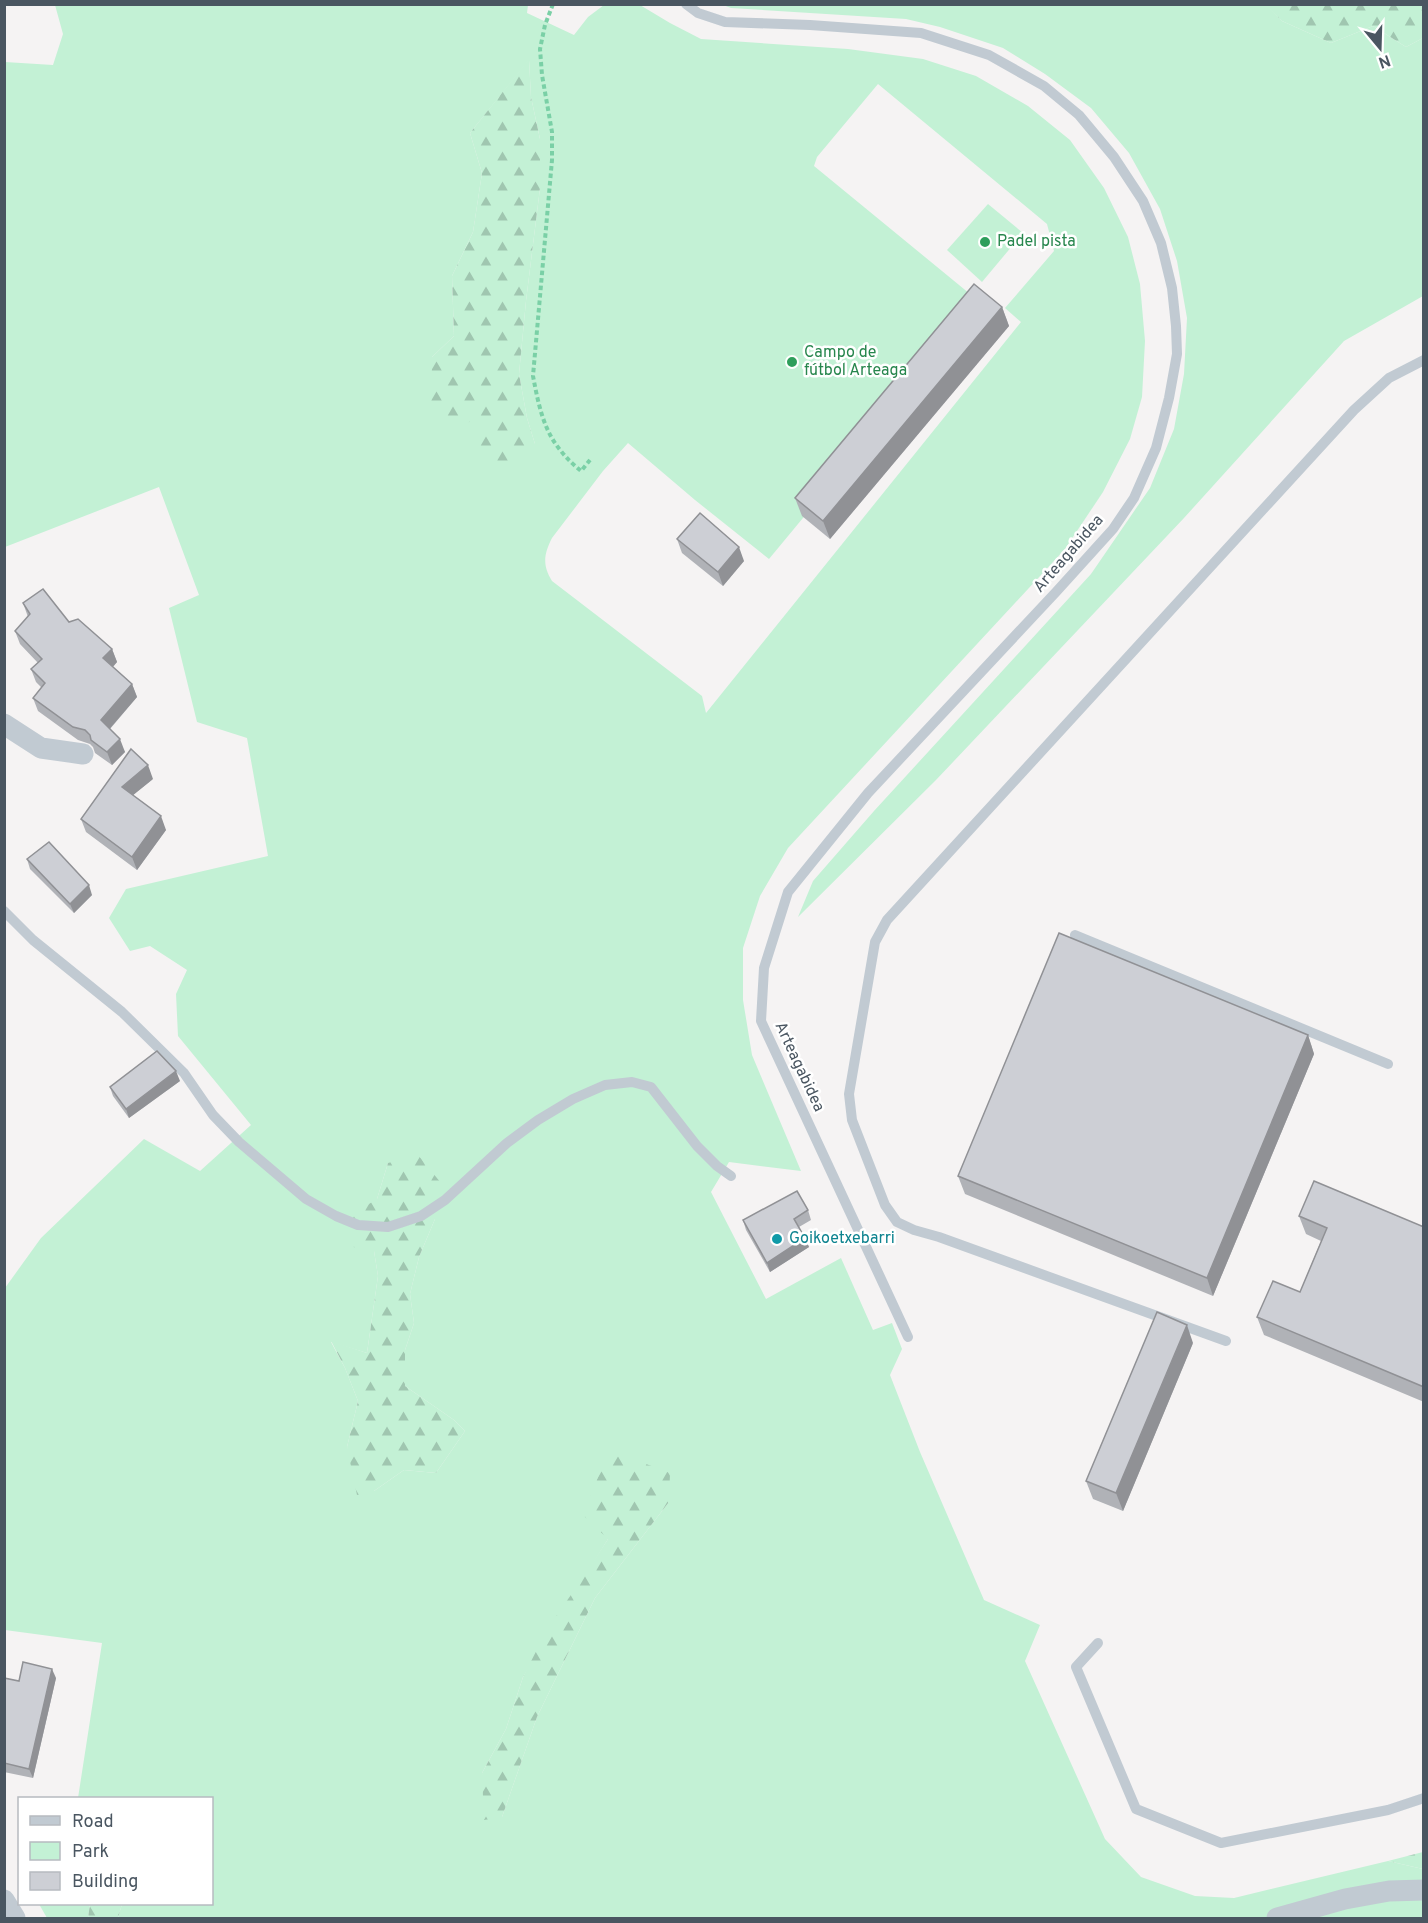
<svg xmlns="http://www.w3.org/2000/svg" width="1428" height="1923" font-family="Overpass,sans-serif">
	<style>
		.green { fill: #c3f1d5; fill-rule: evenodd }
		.forest { fill: url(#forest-firs) }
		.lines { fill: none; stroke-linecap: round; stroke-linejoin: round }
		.path { stroke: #7ad0a6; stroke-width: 4; stroke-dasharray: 4.5 3; stroke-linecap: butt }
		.lane { stroke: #c1cad2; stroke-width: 10 }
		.street { stroke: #c1cad2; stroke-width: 21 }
		.wall { fill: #b0b2b7 }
		.shaded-wall { fill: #909195 }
		.building { fill: #cdcfd5; stroke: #909195; stroke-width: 1.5 }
		.leisure-dot { fill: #2e9e5b; stroke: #fff; stroke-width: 2 }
		.culture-dot { fill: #0f9aa8; stroke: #fff; stroke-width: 2 }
		.labels { text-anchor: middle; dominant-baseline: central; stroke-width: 5; stroke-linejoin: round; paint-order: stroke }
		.leisure-label { font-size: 16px; fill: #27864d; stroke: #fff; text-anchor: start }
		.street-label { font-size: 16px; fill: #4a5661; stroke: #fff }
		.culture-label { font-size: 16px; fill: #0d838f; stroke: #fff; text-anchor: start }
	</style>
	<defs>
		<pattern id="forest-firs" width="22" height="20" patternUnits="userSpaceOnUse" patternTransform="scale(1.5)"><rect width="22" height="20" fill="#c3f1d5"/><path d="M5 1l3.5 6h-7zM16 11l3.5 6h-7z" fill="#a0c6b0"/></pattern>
	</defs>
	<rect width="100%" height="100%" fill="#f5f3f3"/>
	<g class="green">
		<polygon points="1266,4 1282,21 1331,43 1373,26 1406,47 1423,38 1423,296 1344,341 1184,518 936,780 798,917 813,881 874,811 1091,574 1150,488 1174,429 1184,374 1187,318 1177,261 1160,209 1129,153 1091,108 1045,74 1003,48 940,27 906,19 731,8 723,5"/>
		<path d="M55,5H528L527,13L574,35L588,17L604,5H640L670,23L701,39L848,49L923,59L976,76L1028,106L1070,140L1104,188L1128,237L1140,284L1145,341L1142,397L1130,439L1103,492L1065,549L788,848L760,896L743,948V1000L752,1055L801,1171L729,1162L711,1192L766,1299L841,1258L873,1330L892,1323L902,1349L890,1375L920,1452L984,1600L1040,1625L1025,1661L1105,1839L1141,1877L1195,1896L1234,1898L1388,1861L1423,1869V1918H118L122,1904H212V1798H78L102,1643L5,1630V1288L41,1238L144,1139L200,1171L251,1125L178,1036L176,994L187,970L150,946L130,951L109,918L126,889L268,856L247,738L197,722L169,608L199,595L159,487L5,547V62L53,65L63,34ZM529,60L531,97L540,139V188L526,301L519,374L527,418L535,444L478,419L432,357L454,336L452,276L473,232L482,173L470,133ZM878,84L1047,224L1054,251L1005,308L1021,322L706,713L702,696L552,581C542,565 544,554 552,538L603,471L628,443L695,500L769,559L981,303L814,166L817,157ZM388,1163L435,1219L419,1257L410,1294L414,1323L405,1350V1386L454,1420L465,1431L436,1473L404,1470L374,1491L347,1447L358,1401L345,1368L331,1342L367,1353L378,1276L374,1251L377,1199ZM669,1502L595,1598L537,1717L502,1817L482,1773L506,1729L523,1677L608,1539Z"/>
		<polygon points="988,204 1023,233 982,282 947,250"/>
		<polygon points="39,1904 90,1904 88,1918 47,1918"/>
	</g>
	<g class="forest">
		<polygon points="1266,5 1423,5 1423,38 1406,47 1373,26 1331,43 1282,21"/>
		<polygon points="529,59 531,97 540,139 540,188 526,301 519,374 527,418 535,444 507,471 473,456 478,419 455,427 431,407 432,357 454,336 452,276 473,232 482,173 470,133"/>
		<polygon points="418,1155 441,1183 435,1219 419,1257 410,1294 414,1323 405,1350 405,1386 454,1420 465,1431 436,1473 404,1470 374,1491 357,1495 347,1447 358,1401 345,1368 331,1341 367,1353 378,1276 374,1251 343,1245 346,1218 377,1199 388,1163"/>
		<polygon points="625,1456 670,1473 669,1502 595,1598 537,1717 502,1817 484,1820 482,1773 506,1729 523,1677 548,1628 582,1579 608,1539 583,1515 606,1457"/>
		<polygon points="1423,1852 1423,1869 1388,1861"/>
		<polygon points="90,1904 122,1904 118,1918 88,1918"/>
	</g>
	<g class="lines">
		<path class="path" d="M553,4L545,25L540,49L542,75L552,132V160L533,376C538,402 543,430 561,451C567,459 574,465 581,471L590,460"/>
		<g class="lane">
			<polyline points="686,4 698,13 725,22 810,25 921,33 989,55 1044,86 1079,115 1114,157 1143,201 1161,243 1172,288 1176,326 1177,354 1169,398 1156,448 1134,498 1113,529 1056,592 868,793 788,892 764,968 761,1021 908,1337"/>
			<polyline points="4,911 33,940 122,1012 184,1073 213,1115 239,1142 306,1199 336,1216 358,1225 388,1227 421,1216 445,1200 507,1143 538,1120 573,1099 605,1085 632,1082 651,1087 697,1146 717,1166 731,1176"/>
			<polyline points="1075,935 1388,1064"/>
			<polyline points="1226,1341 939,1237 914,1230 897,1222 885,1205 852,1120 849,1094 875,942 887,920 1354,410 1389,378 1424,360"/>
			<polyline points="1098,1643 1076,1667 1136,1809 1221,1843 1388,1810 1424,1798"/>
		</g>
		<g class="street">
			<polyline points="4,724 41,748 83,754"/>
			<polyline points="4,1900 15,1918"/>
			<polyline points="1277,1918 1345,1899 1389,1891 1424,1890"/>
		</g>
	</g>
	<g class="wall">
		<polygon points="1002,307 1009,326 830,539 802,516 795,498"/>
		<polygon points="677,539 744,561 723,586 682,553"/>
		<polygon points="23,603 69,622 112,649 117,662 113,667 132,684 137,697 110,729 125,752 112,765 95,753 93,747 90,744 78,740 38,711 33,698 42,688 36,682 31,669 38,663 20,644 15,631 28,617"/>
		<polygon points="153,779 133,795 166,830 137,870 86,832 81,819"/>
		<polygon points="27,859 92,895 74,913 30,869"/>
		<polygon points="1308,1035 1314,1054 1213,1296 965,1194 958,1176"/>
		<polygon points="180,1081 129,1118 113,1096 110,1087"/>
		<polygon points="808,1210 811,1220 799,1227 809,1247 770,1272 746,1230 743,1220"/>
		<polygon points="1299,1216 1424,1227 1424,1402 1264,1335 1257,1317 1300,1292 1321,1241 1306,1234"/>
		<polygon points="1193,1343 1123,1511 1093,1499 1086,1481"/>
		<polygon points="4,1678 19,1681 56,1678 33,1778 4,1772"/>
	</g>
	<g class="shaded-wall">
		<polygon points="1002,307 1009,326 830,539 823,521"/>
		<polygon points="739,547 744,561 723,586 718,572"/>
		<polygon points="112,649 117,662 108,672 103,658"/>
		<polygon points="132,684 137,697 106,733 101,720"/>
		<polygon points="120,739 125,752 112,765 107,752"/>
		<polygon points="148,765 153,779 127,800 122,787"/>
		<polygon points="161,816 166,830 137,870 132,857"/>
		<polygon points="89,885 92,895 74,913 70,904"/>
		<polygon points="1308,1035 1314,1054 1213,1296 1207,1278"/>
		<polygon points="176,1071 180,1081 129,1118 126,1109"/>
		<polygon points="805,1238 809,1247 770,1272 767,1263"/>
		<polygon points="1187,1325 1193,1343 1123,1511 1116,1493"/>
		<polygon points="52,1669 56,1678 33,1778 29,1769"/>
	</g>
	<g class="building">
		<polygon points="974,284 1002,307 823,521 795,498"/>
		<polygon points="700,513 739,547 718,572 677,539"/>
		<polygon points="43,589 69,622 78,619 112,649 103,658 132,684 101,720 120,739 107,752 91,740 90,735 85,730 73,727 33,698 45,683 31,669 42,659 15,631 30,614 23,603"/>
		<polygon points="131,749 148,765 122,787 161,816 132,857 81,819"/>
		<polygon points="49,842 89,885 70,904 27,859"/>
		<polygon points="1059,933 1308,1035 1207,1278 958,1176"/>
		<polygon points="157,1051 176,1071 126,1109 110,1087"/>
		<polygon points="1314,1181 1424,1227 1424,1387 1257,1317 1273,1281 1300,1292 1327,1228 1299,1216"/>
		<polygon points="797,1191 808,1210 794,1219 805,1238 767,1263 743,1220"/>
		<polygon points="1157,1312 1187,1325 1116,1493 1086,1481"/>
		<polygon points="23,1662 52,1669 29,1769 4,1763 4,1678 19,1681"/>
	</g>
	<g class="leisure-dot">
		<circle cx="985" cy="242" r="6"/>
		<circle cx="792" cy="362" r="6"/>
	</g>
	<circle class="culture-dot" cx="777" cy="1239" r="6"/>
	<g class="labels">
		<g class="leisure-label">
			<text x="997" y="242">Padel pista</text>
			<text x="804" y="353">Campo de<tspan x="804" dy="18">fútbol Arteaga</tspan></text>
		</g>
		<g class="street-label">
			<text transform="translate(1069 554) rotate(-49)">Arteagabidea</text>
			<text transform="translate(799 1067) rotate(65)">Arteagabidea</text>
		</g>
		<g class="culture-label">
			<text x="789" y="1239">Goikoetxebarri</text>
		</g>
	</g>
	<rect width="1428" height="1923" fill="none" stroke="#4a5661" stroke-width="12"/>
	<rect x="18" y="1797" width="195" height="108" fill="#ffffff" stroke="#b7bbc0" stroke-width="1.5"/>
	<rect x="30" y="1816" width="30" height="9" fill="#c1cad2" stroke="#b7bbc0" stroke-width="1.5"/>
	<text x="72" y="1827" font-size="18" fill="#4a5661">Road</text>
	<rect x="30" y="1842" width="30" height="18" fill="#c3f1d5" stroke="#b7bbc0" stroke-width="1.5"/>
	<text x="72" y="1857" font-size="18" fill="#4a5661">Park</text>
	<rect x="30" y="1872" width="30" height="18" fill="#cdcfd5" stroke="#b7bbc0" stroke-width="1.5"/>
	<text x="72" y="1887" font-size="18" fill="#4a5661">Building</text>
	<g transform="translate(1380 48) rotate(161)" stroke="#ffffff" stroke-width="4.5" paint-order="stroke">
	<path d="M0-4.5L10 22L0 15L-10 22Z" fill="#4a5661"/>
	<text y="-9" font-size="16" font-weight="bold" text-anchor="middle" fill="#4a5661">N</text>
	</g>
</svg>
